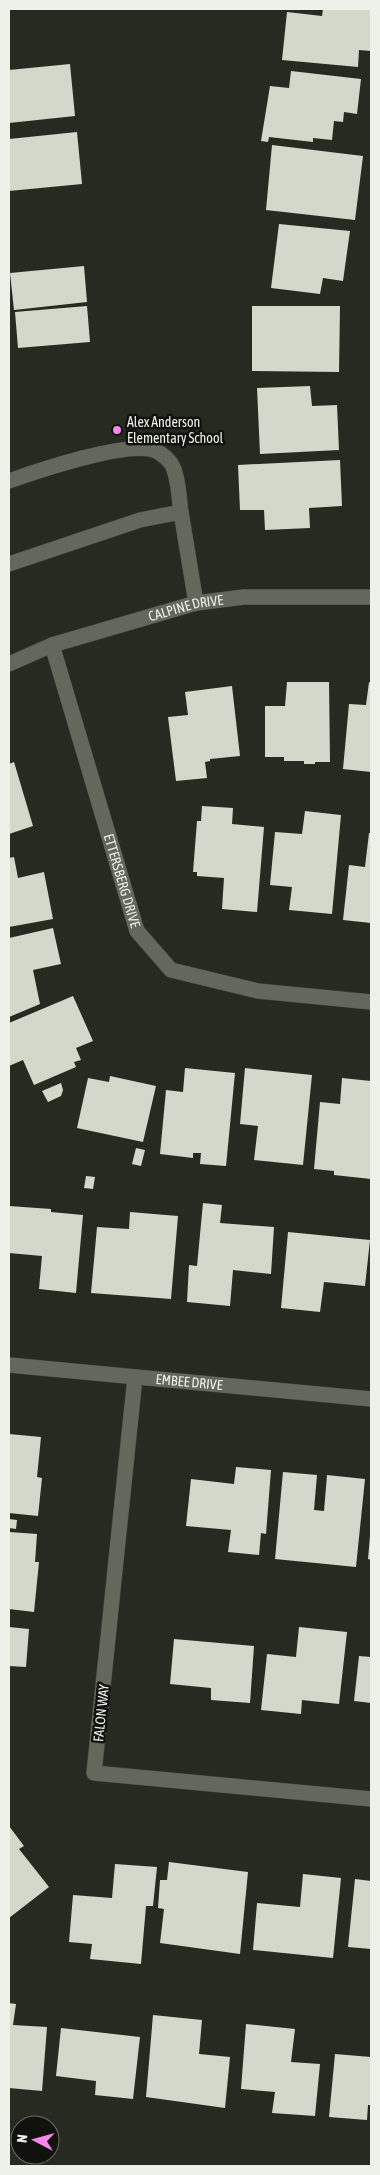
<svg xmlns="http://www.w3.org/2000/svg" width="380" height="2175" font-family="'Asap Condensed',sans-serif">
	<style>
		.building { fill: #d4d8cb }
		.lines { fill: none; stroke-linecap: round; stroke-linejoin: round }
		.lane-casing { stroke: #454840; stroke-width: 16 }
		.street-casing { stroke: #454840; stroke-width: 16 }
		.lane { stroke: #63675c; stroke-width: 15 }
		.street { stroke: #63675c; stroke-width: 15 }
		.poi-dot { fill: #f888eb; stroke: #11120e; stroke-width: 2 }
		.labels { text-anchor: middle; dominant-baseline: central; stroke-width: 5; stroke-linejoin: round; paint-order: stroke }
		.poi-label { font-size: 14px; fill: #eef0ea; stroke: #11120e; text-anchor: start }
		.street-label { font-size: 14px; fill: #eef0ea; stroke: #11120e }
	</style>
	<rect width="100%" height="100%" fill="#272a21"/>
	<g class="building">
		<polygon points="323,9 371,9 371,51 359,50 358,67 282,60 287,12 322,16"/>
		<polygon points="70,64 75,116 9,123 9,70"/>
		<polygon points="291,71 361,79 357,114 344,112 343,122 334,121 332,140 313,138 313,142 269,137 268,142 261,141 270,86 289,88"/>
		<polygon points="77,132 82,184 9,191 9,139"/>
		<polygon points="272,145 363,156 355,220 266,210"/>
		<polygon points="279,224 350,231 343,281 323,278 320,294 271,288"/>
		<polygon points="84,266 87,302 14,310 10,273"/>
		<polygon points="87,306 90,342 18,348 15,312"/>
		<polygon points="252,306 340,306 339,372 252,371"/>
		<polygon points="310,386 312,406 337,405 339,450 260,454 257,388"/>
		<polygon points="340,460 342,506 309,508 310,528 265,530 264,510 240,510 238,465"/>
		<polygon points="287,682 329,682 330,762 315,762 315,764 304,764 304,761 284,761 284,757 265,757 265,706 285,706"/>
		<polygon points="369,682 371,683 371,772 343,769 349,704 366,705"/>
		<polygon points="232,686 240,756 210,759 210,761 205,762 207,778 176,781 168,717 188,715 185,692"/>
		<polygon points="14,762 33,826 9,834 9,764"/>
		<polygon points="202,806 233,808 232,824 264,827 257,912 222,909 224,878 197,876 197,872 193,872 197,821 201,821"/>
		<polygon points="305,811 341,815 332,914 289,910 292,887 270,885 275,832 302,834"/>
		<polygon points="369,833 371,833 371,923 343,920 349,865 365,867"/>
		<polygon points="14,857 18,878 44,872 53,919 9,927 9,858"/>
		<polygon points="53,928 61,964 33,970 40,1004 9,1017 9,938"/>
		<polygon points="73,996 93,1041 76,1048 81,1060 74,1062 76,1067 34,1085 23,1060 9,1066 9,1023"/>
		<polygon points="185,1068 235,1073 226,1166 200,1164 201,1153 193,1153 193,1158 160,1154 166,1090 183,1092"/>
		<polygon points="245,1068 312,1075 303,1165 254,1160 258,1126 240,1124"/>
		<polygon points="110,1076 156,1086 143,1142 77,1128 88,1078 109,1082"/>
		<polygon points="342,1078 371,1081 371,1179 334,1175 334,1171 314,1169 320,1102 340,1104"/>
		<polygon points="61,1083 63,1090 61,1096 48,1102 42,1091"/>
		<polygon points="136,1148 145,1150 141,1166 132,1164"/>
		<polygon points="86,1176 95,1177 93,1189 84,1188"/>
		<polygon points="203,1203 222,1205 220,1223 274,1227 271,1274 233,1270 230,1306 187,1302 189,1265 197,1266"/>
		<polygon points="9,1206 51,1209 51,1212 83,1215 76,1293 39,1289 42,1256 9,1253"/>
		<polygon points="130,1212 178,1216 171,1299 91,1293 97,1227 129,1229"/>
		<polygon points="288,1232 370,1240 365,1286 324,1282 320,1312 281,1308"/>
		<polygon points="9,1434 41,1437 37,1477 42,1478 38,1516 9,1513"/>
		<polygon points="236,1467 271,1470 266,1534 261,1533 259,1555 228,1552 231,1530 186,1526 191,1479 234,1484"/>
		<polygon points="283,1472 317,1475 314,1510 324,1511 327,1475 365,1479 356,1567 275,1559"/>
		<polygon points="9,1519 17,1520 16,1529 9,1528"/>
		<polygon points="9,1532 37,1534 35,1562 39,1562 34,1612 9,1609"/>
		<polygon points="370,1536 371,1536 371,1560 368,1559"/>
		<polygon points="9,1627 29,1629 26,1667 9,1666"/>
		<polygon points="299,1627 347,1632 339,1704 302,1700 301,1714 261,1710 267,1654 296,1657"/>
		<polygon points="174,1639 254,1646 250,1703 211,1700 211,1688 170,1684"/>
		<polygon points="359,1656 371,1657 371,1703 354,1701"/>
		<polygon points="9,1826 24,1846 19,1849 49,1887 9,1918"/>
		<polygon points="169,1862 248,1872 240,1954 160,1943 164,1909 158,1908 160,1880 167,1880"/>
		<polygon points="115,1864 157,1867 153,1906 146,1906 141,1964 90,1959 92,1944 69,1942 73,1895 112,1898"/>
		<polygon points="303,1874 341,1878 333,1958 253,1950 257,1903 300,1907"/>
		<polygon points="355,1879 371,1881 371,1949 348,1947"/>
		<polygon points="9,2003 16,2004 13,2025 47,2027 42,2091 9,2088"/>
		<polygon points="153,2015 202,2020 199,2054 230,2057 225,2108 146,2097"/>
		<polygon points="246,2024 295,2029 291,2062 320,2064 315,2116 272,2113 275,2092 241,2089"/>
		<polygon points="61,2028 140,2037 133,2099 95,2095 96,2081 56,2076"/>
		<polygon points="335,2054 371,2057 371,2105 368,2105 367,2120 329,2117"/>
	</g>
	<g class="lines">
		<g class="lane-casing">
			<g id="lane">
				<path d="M9,481C37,471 126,441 153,450C158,451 166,457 169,461C178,469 179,499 181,512"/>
				<polyline points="9,564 140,520 181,512 196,603"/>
			</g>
		</g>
		<g class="street-casing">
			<g id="street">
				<path id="s1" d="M52,645L137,931L171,970L258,991L371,1002"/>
				<path id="s2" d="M9,664L52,645L196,603L244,597H371"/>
				<path id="s3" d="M9,1365L371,1399"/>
				<polyline points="135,1377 94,1773 371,1799"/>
			</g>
		</g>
		<use href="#lane" class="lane"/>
		<use href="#street" class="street"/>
	</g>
	<circle class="poi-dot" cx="117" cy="430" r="5"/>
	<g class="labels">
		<g class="poi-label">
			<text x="127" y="422">Alex Anderson<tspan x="127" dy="16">Elementary School</tspan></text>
		</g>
		<g class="street-label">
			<text stroke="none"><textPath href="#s2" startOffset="186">CALPINE DRIVE</textPath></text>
			<text stroke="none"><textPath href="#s1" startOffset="246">ETTERSBERG DRIVE</textPath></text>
			<text stroke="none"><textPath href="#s3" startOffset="181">EMBEE DRIVE</textPath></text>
			<text transform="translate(101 1713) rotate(-84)">FALON WAY</text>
		</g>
	</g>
	<rect width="380" height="2175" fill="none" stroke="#eef0ea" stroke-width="20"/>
	<g transform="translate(35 2140) rotate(276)"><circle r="24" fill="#11120e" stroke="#696b66"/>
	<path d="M0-4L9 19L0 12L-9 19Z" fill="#f888eb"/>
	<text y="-8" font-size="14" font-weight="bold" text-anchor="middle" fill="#eef0ea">N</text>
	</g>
</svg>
